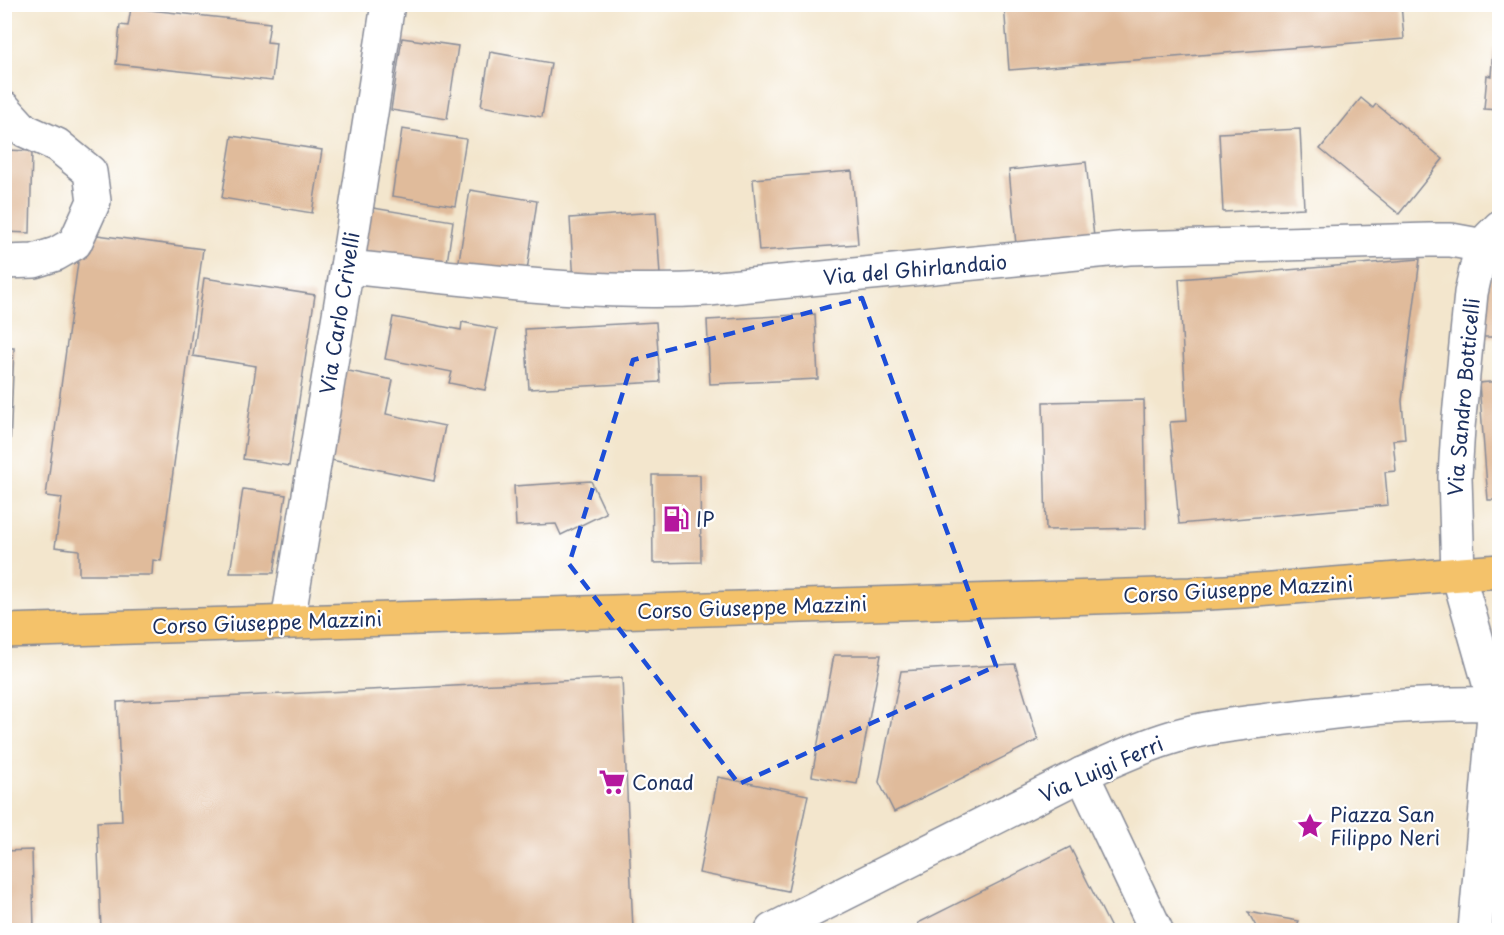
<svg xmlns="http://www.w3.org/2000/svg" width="1504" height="935" font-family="'Playpen Sans',sans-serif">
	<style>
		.building { fill: #e0bb9b }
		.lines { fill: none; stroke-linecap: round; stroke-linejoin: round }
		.minor-casing { stroke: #878a96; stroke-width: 36 }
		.major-casing { stroke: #878a96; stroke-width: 36 }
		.minor { stroke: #fff; stroke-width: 33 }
		.major { stroke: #f4c26a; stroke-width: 33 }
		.marked { fill: none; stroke: #1d4ed8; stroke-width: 4.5; stroke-dasharray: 12 8; stroke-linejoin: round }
		.labels { text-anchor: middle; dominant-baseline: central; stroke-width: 4.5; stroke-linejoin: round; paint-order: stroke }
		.street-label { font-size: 20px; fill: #1b2f5e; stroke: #fff }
		.poi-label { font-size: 20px; fill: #1b2f5e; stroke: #fff; text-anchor: start }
	</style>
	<rect width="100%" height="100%" fill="#fff"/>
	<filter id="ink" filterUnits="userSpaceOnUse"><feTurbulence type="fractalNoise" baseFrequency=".0167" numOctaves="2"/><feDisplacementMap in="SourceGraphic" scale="12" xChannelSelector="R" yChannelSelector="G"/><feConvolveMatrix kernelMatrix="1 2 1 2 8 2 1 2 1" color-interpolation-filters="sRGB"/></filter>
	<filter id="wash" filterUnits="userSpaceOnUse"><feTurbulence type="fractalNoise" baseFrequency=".008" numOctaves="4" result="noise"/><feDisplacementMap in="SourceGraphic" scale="24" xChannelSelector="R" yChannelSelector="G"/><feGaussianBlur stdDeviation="1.35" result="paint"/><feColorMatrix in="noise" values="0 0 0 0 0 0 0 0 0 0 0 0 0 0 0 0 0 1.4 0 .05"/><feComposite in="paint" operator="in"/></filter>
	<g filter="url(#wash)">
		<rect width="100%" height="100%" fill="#f3e6cd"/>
		<g id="blocks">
			<g class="building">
				<polygon points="1004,4 1401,4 1404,39 1009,70"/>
				<polygon points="131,8 270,23 267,42 276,43 272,81 116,64 120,25 128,26"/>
				<polygon points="402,38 458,46 447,119 391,110"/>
				<polygon points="1493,48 1500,49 1500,110 1484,109 1487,75 1491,76"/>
				<polygon points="490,52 551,63 542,117 481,106"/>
				<polygon points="1361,98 1373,108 1376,104 1443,159 1399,214 1320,149"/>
				<polygon points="402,129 466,139 455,206 392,196"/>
				<polygon points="1300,129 1304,208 1223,212 1219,133"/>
				<polygon points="232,136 322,150 312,213 222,198"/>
				<polygon points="5,150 32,151 30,233 5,232"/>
				<polygon points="1086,162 1094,237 1016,245 1009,170"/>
				<polygon points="852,171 858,244 759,251 753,179"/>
				<polygon points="470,190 537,201 526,278 458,267"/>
				<polygon points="361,206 453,221 446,270 353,255"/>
				<polygon points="656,212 660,275 574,282 570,218"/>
				<polygon points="82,233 203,249 161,561 153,560 152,575 79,575 79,550 55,547 62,498 46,496"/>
				<polygon points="1420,259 1402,401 1405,439 1393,440 1396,471 1385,472 1388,505 1179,524 1170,422 1187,421 1179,279"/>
				<polygon points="1484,277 1500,278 1500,337 1482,337"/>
				<polygon points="204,278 315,295 289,466 243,459 256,366 193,356"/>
				<polygon points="815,314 818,379 710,384 707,320"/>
				<polygon points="393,317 461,330 462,322 497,329 485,390 449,383 452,372 385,359"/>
				<polygon points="656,322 660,382 529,389 525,329"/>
				<polygon points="4,348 14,348 7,522 4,521"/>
				<polygon points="339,369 393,380 386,414 445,426 434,481 321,458"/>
				<polygon points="1500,381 1500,500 1488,500 1479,383"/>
				<polygon points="1144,400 1146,528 1046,530 1043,402"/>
				<polygon points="652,475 700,475 701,562 653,563"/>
				<polygon points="591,481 606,513 561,535 556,524 516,526 514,486"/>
				<polygon points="243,489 286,495 274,573 230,573"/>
				<polygon points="834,655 881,655 857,784 812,776"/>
				<polygon points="1015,664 1038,740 894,812 879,782 901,671"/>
				<polygon points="622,678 633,930 101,930 97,822 122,821 117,702"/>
				<polygon points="718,777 808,795 788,891 699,873"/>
				<polygon points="1070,847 1112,930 922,930 918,923"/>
				<polygon points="32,850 34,930 4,930 4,851"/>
				<polygon points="1248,912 1299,921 1295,930 1258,930"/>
			</g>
		</g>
	</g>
	<g filter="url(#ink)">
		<use href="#blocks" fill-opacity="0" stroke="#878a96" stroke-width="1.5"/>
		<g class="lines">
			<g class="minor-casing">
				<g id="minor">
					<polyline points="4,108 24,130 57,145 90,172 94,201 75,243 56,254 34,261 4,262"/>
					<path d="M347,267C467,278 588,296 709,289L1129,248L1430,240H1451L1484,246"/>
					<polyline points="288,621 347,267 388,4"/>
					<polyline points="1082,774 1156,930"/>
					<path d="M772,930L1082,774C1111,761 1140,747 1170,738C1208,726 1248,723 1287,718C1357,709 1424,702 1495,704"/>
					<polyline points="1475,930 1495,704 1458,574 1455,477 1458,427 1471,293 1478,261 1484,246 1489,238 1500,227"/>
				</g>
			</g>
			<g class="major-casing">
				<polyline id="major" points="4,631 1190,594 1243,591 1500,571"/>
			</g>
			<use href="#minor" class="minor"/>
			<use href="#major" class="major"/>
		</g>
	</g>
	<path class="marked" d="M862,298L996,666L739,784L569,564L633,360Z"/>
	<defs>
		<g id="fuel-bare" transform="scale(2.07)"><path d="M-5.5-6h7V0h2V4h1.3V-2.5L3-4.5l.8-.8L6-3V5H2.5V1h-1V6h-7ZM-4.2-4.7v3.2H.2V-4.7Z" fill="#b5179e" stroke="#fff" stroke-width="2.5" paint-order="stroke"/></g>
		<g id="supermarket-bare" transform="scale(2.07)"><path d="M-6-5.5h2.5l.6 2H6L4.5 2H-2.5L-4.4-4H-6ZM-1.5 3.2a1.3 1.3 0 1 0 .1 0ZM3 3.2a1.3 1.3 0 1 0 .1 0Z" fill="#b5179e" stroke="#fff" stroke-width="2.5" paint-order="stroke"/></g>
		<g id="sight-bare" transform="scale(2.07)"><path d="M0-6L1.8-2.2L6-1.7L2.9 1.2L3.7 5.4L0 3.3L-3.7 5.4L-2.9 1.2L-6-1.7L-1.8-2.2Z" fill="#b5179e" stroke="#fff" stroke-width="2.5" paint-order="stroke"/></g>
	</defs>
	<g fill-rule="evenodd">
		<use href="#fuel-bare" x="676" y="519"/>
		<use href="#supermarket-bare" x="612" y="782"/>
		<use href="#sight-bare" x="1310" y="826"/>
	</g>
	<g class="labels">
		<g class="street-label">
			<text transform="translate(915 269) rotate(-5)">Via del Ghirlandaio</text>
			<text transform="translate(339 313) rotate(-81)">Via Carlo Crivelli</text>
			<text transform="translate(1463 397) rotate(-85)">Via Sandro Botticelli</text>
			<text transform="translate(1238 589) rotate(-3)">Corso Giuseppe Mazzini</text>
			<text transform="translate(752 607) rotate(-2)">Corso Giuseppe Mazzini</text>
			<text transform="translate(267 622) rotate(-2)">Corso Giuseppe Mazzini</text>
			<text transform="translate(1101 769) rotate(-24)">Via Luigi Ferri</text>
		</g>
		<g class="poi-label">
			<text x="696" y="519">IP</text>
			<text x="632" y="782">Conad</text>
			<text x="1330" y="814">Piazza San<tspan x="1330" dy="23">Filippo Neri</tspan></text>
		</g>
	</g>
	<rect width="1504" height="935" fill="none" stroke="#fff" stroke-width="24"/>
</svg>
